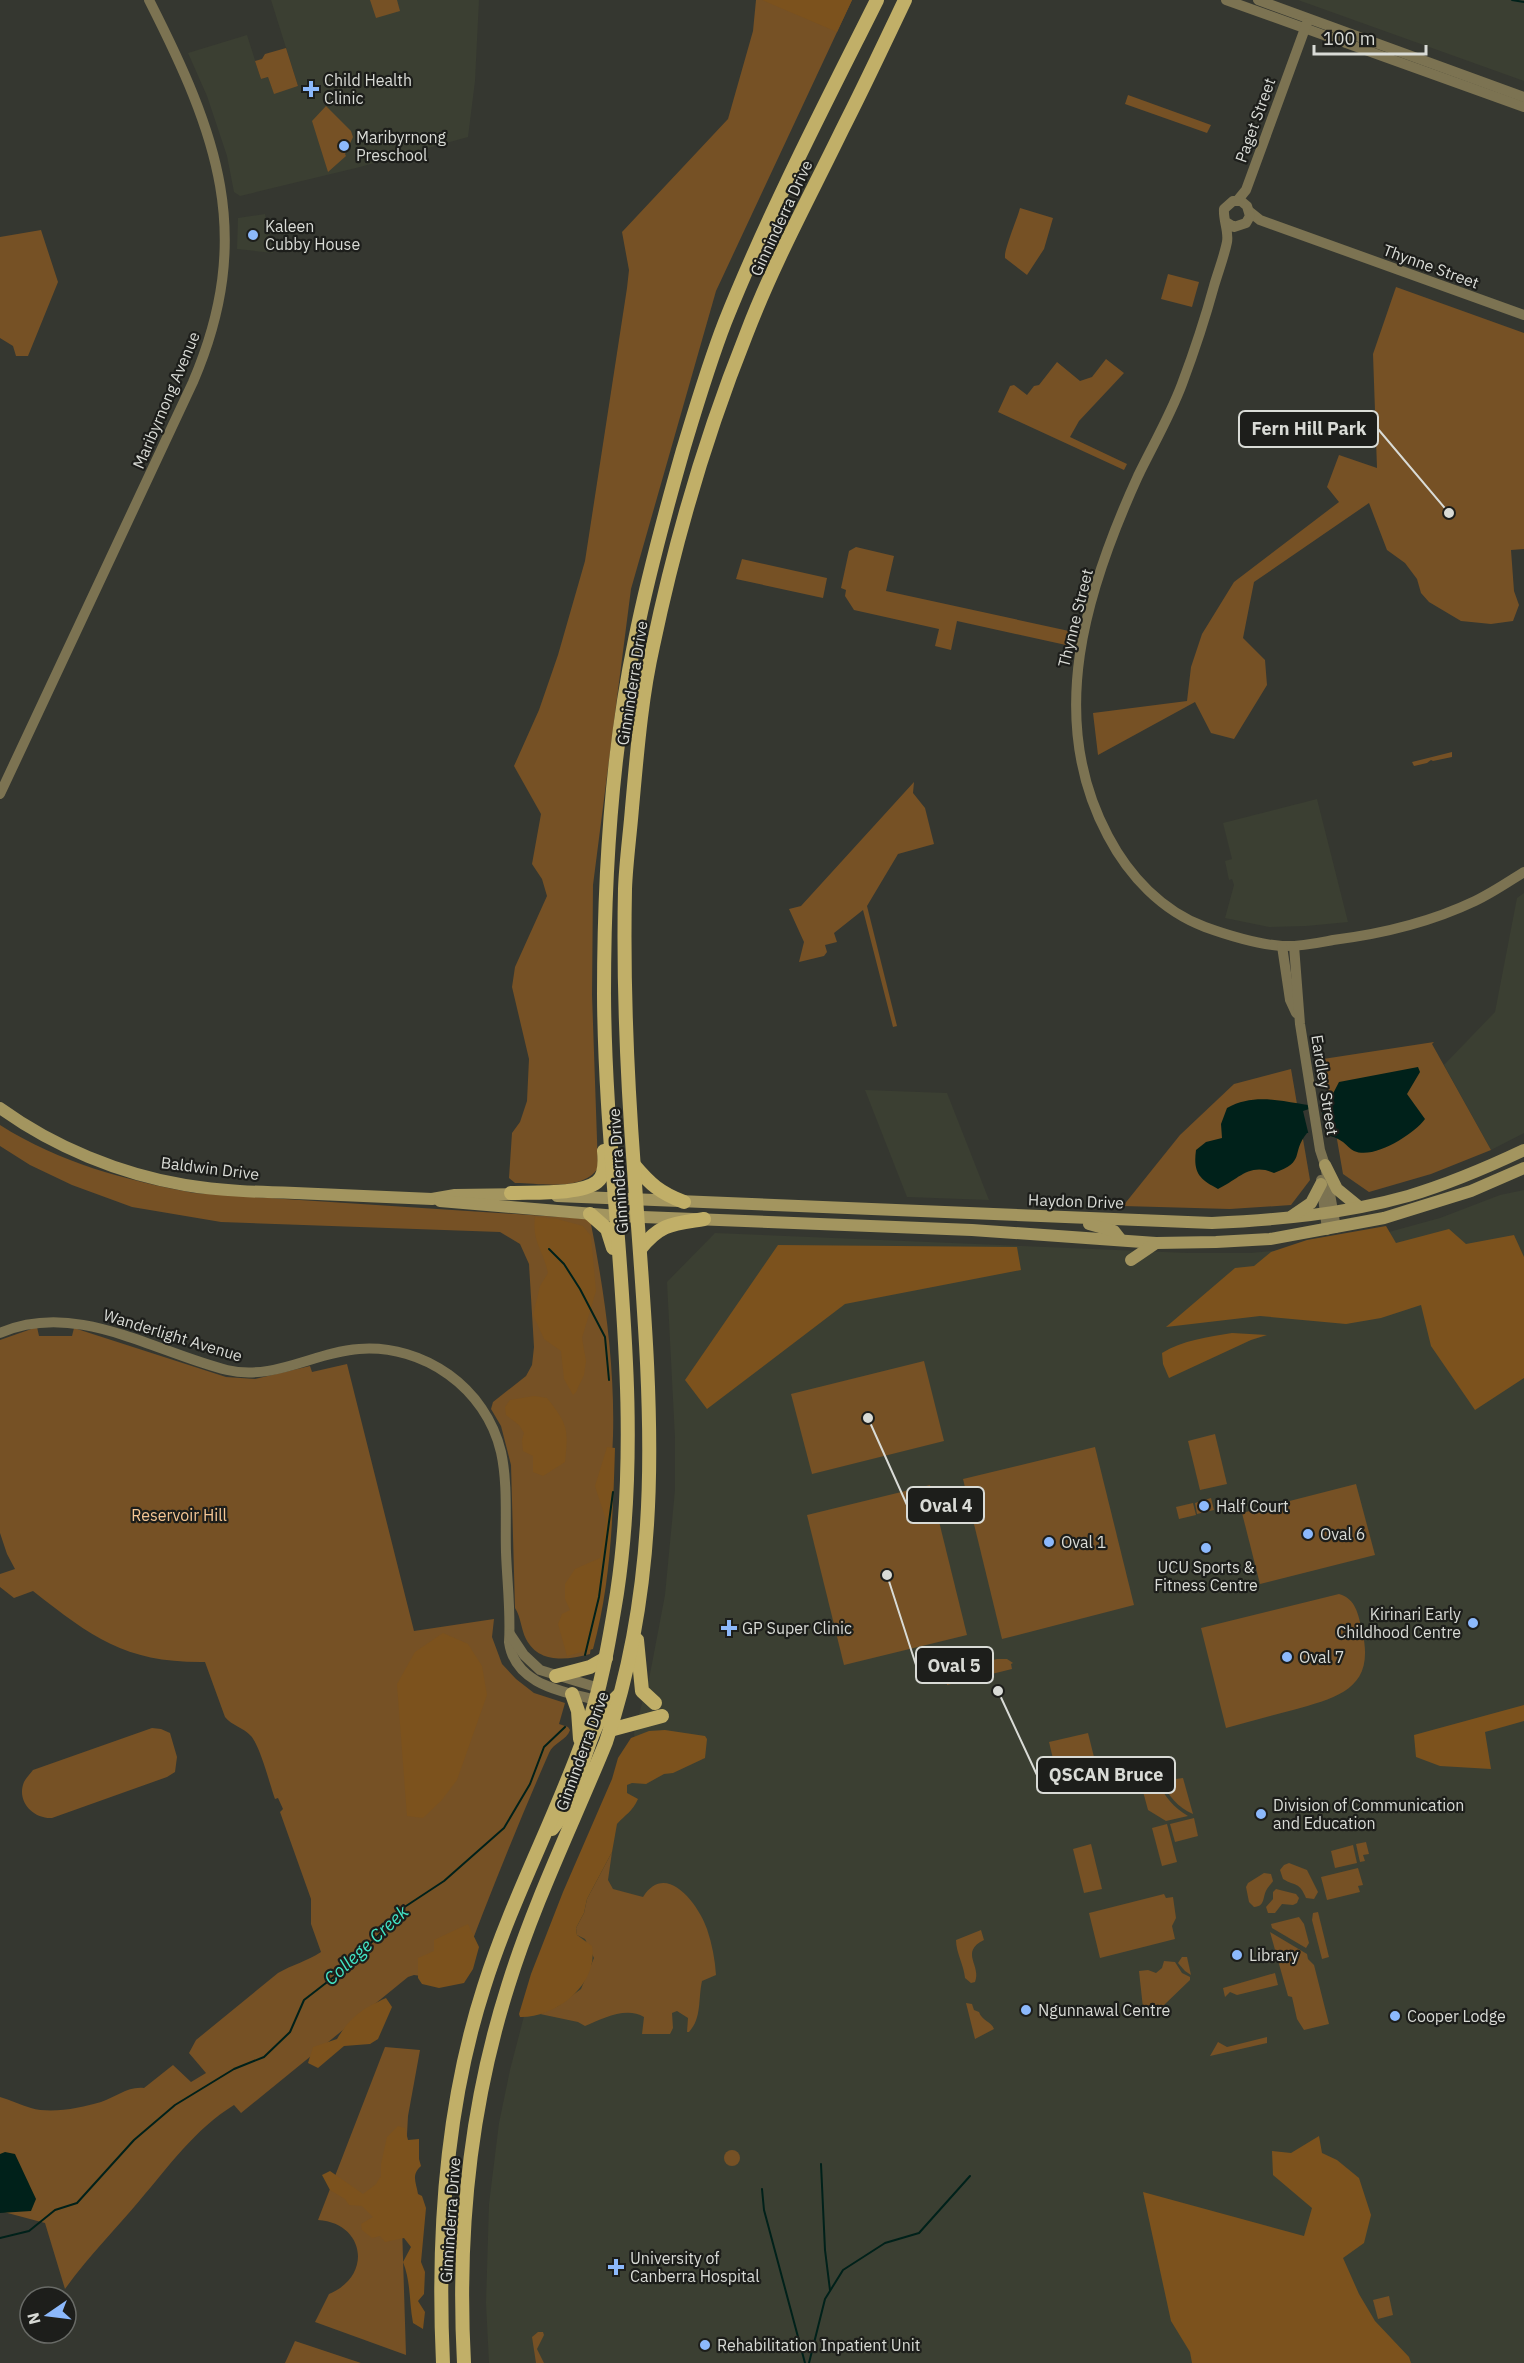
<svg xmlns="http://www.w3.org/2000/svg" width="1524" height="2363" font-family="'IBM Plex Sans',sans-serif">
	<style>
		.built { fill: #3b3f32 }
		.green { fill: #765125 }
		.forest { fill: #7c521d }
		.water { fill: #00211a }
		.pier { fill: #353730 }
		.lines { fill: none; stroke-linecap: round; stroke-linejoin: round }
		.stream { stroke: #00211a; stroke-width: 2 }
		.tertiary { stroke: #7c7352; stroke-width: 10 }
		.secondary { stroke: #a3955f; stroke-width: 12 }
		.primary { stroke: #c1af68; stroke-width: 14 }
		.poi-dot { fill: #8cb9fc; stroke: #1d1e1b; stroke-width: 2 }
		.labels { text-anchor: middle; dominant-baseline: central; stroke-width: 4.5; stroke-linejoin: round; paint-order: stroke }
		.poi-label { font-size: 16px; fill: #d9dbd6; stroke: #1d1e1b; text-anchor: start }
		.street-label { font-size: 16px; fill: #d9dbd6; stroke: #1d1e1b }
		.park-label { font-size: 16px; fill: #f5c694; stroke: #1d1e1b }
		.water-label { font-size: 18px; font-style: italic; fill: #42e5c6; stroke: #1d1e1b }
		.leader { fill: none; stroke: #d9dbd6; stroke-width: 2 }
		.callout-dot { fill: #d9dbd6; stroke: #1d1e1b; stroke-width: 2 }
		.callout { fill: #1d1e1b; stroke: #d9dbd6; stroke-width: 2 }
		.callout-label { font-size: 18px; text-anchor: middle; font-weight: bold; fill: #d9dbd6 }
	</style>
	<rect width="100%" height="100%" fill="#353730"/>
	<g class="built">
		<polygon points="271,0 479,0 475,81 468,137 360,167 240,196 234,192 227,156 207,96 188,53 247,35 261,79 268,77 274,93 298,86"/>
		<polygon points="1298,0 1524,0 1524,81"/>
		<polygon points="265,214 273,253 237,249 238,218"/>
		<polygon points="1317,799 1348,922 1306,926 1269,927 1225,918 1234,885 1232,879 1229,880 1225,861 1232,859 1223,823"/>
		<polygon points="1524,893 1524,1133 1491,1150 1444,1065 1495,1012 1517,898"/>
		<polygon points="865,1090 947,1093 989,1200 907,1197"/>
		<polygon points="1524,1190 1524,2363 489,2363 486,2303 489,2204 499,2123 510,2070 524,2016 636,1748 634,1733 650,1674 665,1595 675,1490 675,1438 667,1282 715,1233 1188,1253 1251,1253 1315,1247 1378,1235 1440,1218 1500,1195"/>
	</g>
	<g class="green">
		<polygon points="370,0 397,0 400,11 376,18"/>
		<path d="M756,0H852L716,291L631,589L593,885L592,995L598,1168C582,1192 541,1183 515,1183L509,1178L512,1133L520,1122L527,1101L529,1059L512,987L515,967L547,896L542,879L532,864L541,814L514,766L539,710L558,655L585,561L627,288L629,270L622,232L728,119L753,31Z"/>
		<polygon points="286,48 298,86 274,94 268,77 261,79 255,61 262,59 265,54"/>
		<polygon points="1128,95 1211,125 1207,133 1125,104"/>
		<polygon points="326,106 351,131 353,137 345,154 346,156 328,172 312,121"/>
		<path d="M1020,208L1053,218L1044,249L1027,275L1005,258C1004,249 1017,220 1020,208Z"/>
		<polygon points="41,230 58,282 28,356 16,356 13,346 0,338 0,237"/>
		<polygon points="1168,274 1199,282 1192,307 1161,299"/>
		<polygon points="1396,287 1524,333 1524,549 1511,550 1514,591 1519,605 1513,621 1491,624 1461,621 1429,602 1421,593 1417,579 1405,563 1387,550 1369,503 1254,582 1243,638 1265,660 1267,685 1234,739 1211,733 1195,702 1098,755 1093,713 1187,701 1191,667 1202,634 1234,582 1339,502 1327,487 1339,455 1377,468 1373,354"/>
		<polygon points="1106,359 1124,373 1079,421 1070,437 1127,464 1124,470 998,412 1010,386 1014,385 1027,395 1034,386 1039,385 1057,362 1080,381 1092,377"/>
		<polygon points="856,547 894,556 886,591 1069,631 1066,645 957,621 951,650 935,646 939,629 854,610 845,596 846,590 841,588 849,551"/>
		<polygon points="742,559 827,578 823,598 736,579"/>
		<polygon points="1452,752 1452,757 1433,761 1431,760 1427,763 1414,766 1412,762"/>
		<polygon points="914,782 913,793 925,808 934,844 898,854 867,906 897,1026 893,1027 863,910 834,933 837,942 825,945 827,952 824,956 799,962 804,942 789,909 801,906"/>
		<polygon points="1434,1042 1432,1044 1491,1150 1431,1174 1369,1192 1343,1174 1323,1059"/>
		<polygon points="1291,1069 1310,1180 1291,1205 1230,1209 1123,1206 1180,1135 1234,1084"/>
		<path d="M0,1125C60,1163 125,1180 194,1193L590,1219C604,1289 615,1364 613,1436C611,1509 598,1582 590,1654C567,1660 539,1664 526,1639C521,1629 521,1617 515,1608L511,1465L501,1426L491,1409L493,1402L526,1376L532,1365L534,1347L529,1264L520,1244L500,1232L221,1222L132,1207L72,1185L30,1165L0,1146Z"/>
		<path d="M37,1327L39,1336H72L74,1328L226,1377L255,1379L310,1366L312,1372L347,1364L414,1631L494,1619L492,1637L502,1664L516,1679L534,1693L565,1703L559,1724L568,1727L570,1730C567,1740 553,1743 549,1753C516,1828 486,1904 457,1981L414,1975L408,1977L241,2113L234,2105C195,2129 169,2166 140,2200C115,2230 88,2257 65,2289L45,2223L0,2211V2097C10,2100 21,2105 31,2108C51,2114 81,2108 101,2102C116,2097 128,2086 144,2088L173,2065L191,2082L206,2073L189,2053L196,2040L278,1973C292,1965 307,1961 321,1952L311,1924V1899L280,1812L283,1809L278,1798L275,1799C270,1785 260,1746 251,1736C243,1727 232,1726 225,1717L205,1662C126,1663 93,1638 33,1591L14,1598L0,1587V1574L15,1569L7,1554L0,1533V1340Z"/>
		<polygon points="924,1361 944,1441 812,1474 791,1394"/>
		<polygon points="1215,1434 1227,1484 1200,1490 1188,1441"/>
		<polygon points="1095,1447 1134,1605 1002,1639 963,1479"/>
		<polygon points="1356,1484 1375,1555 1260,1584 1242,1513"/>
		<polygon points="930,1485 967,1635 844,1665 807,1515"/>
		<polygon points="1211,1498 1214,1510 1197,1514 1195,1503"/>
		<polygon points="1193,1503 1196,1515 1179,1519 1176,1507"/>
		<path d="M1339,1594C1356,1599 1358,1614 1362,1630C1376,1688 1340,1697 1293,1710C1270,1716 1248,1722 1226,1728L1201,1628Z"/>
		<polygon points="997,1659 1007,1659 1013,1663 1011,1664 1012,1669 947,1685 946,1676 953,1670"/>
		<path d="M152,1728L161,1729L170,1733L177,1757L175,1772L167,1777L52,1818C33,1819 16,1801 24,1782C26,1778 30,1774 33,1770Z"/>
		<polygon points="1088,1733 1094,1757 1055,1767 1049,1742"/>
		<path d="M1183,1778L1193,1814C1177,1807 1169,1796 1161,1781Z"/>
		<path d="M1158,1782C1164,1796 1174,1808 1188,1816L1166,1821L1148,1810L1141,1784Z"/>
		<polygon points="1194,1818 1198,1836 1175,1842 1170,1824"/>
		<polygon points="1167,1824 1177,1862 1162,1866 1152,1828"/>
		<polygon points="1366,1842 1369,1854 1363,1855 1365,1861 1360,1862 1356,1844"/>
		<polygon points="1091,1844 1102,1889 1084,1893 1073,1849"/>
		<polygon points="1353,1845 1357,1863 1335,1868 1331,1851"/>
		<path d="M612,1852L608,1880L613,1889L643,1897C666,1860 699,1905 707,1929C712,1944 715,1959 716,1975L702,1981C698,1999 702,2018 689,2032H687L688,2018L677,2011L672,2013L673,2028L670,2034H642L644,2017C626,2006 602,2019 585,2026L578,2022L540,2014L558,2006L581,1989L594,1958L585,1939L577,1935L576,1928L584,1913L587,1899Z"/>
		<path d="M1289,1863L1307,1870L1318,1892L1314,1899L1306,1898C1299,1881 1296,1887 1283,1879L1280,1870L1284,1865Z"/>
		<polygon points="1358,1868 1363,1885 1358,1886 1360,1892 1327,1900 1321,1877"/>
		<path d="M1264,1873L1271,1874L1273,1881C1272,1883 1269,1886 1267,1889C1262,1897 1266,1906 1254,1907L1249,1902L1246,1887L1248,1883Z"/>
		<polygon points="1276,1889 1296,1894 1299,1898 1297,1903 1293,1905 1282,1904 1275,1913 1268,1913 1266,1907 1273,1899 1273,1892"/>
		<polygon points="1164,1894 1166,1898 1173,1897 1176,1918 1172,1926 1175,1939 1100,1958 1089,1913"/>
		<polygon points="1318,1912 1329,1957 1322,1959 1312,1920 1313,1913"/>
		<polygon points="1299,1917 1304,1924 1309,1943 1306,1948 1272,1928 1271,1924"/>
		<path d="M981,1930L984,1940C959,1952 982,1966 975,1982L971,1983L965,1978C964,1965 956,1953 956,1940Z"/>
		<polygon points="1270,1932 1307,1954 1308,1959 1314,1965 1329,2024 1304,2030 1297,2019 1292,1997 1288,1996"/>
		<polygon points="1182,1957 1187,1957 1191,1975 1185,1971 1178,1963"/>
		<polygon points="1164,1961 1175,1962 1182,1973 1190,1977 1190,1980 1164,2005 1143,2008 1139,1971 1148,1970 1156,1973 1162,1968"/>
		<polygon points="1275,1973 1278,1985 1237,1995 1230,1992 1225,1997 1223,1988"/>
		<path d="M966,2003L972,2004L974,2010L979,2012C982,2021 991,2021 994,2029L975,2039Z"/>
		<polygon points="1267,2037 1267,2043 1210,2056 1218,2042 1227,2047"/>
		<path d="M385,2047L420,2050L408,2116L402,2226L406,2355L315,2322L329,2294C373,2276 365,2223 318,2220Z"/>
		<circle cx="732" cy="2158" r="8"/>
		<polygon points="1389,2296 1393,2315 1378,2319 1373,2300"/>
		<polygon points="538,2332 543,2332 544,2335 537,2349 544,2363 536,2363 532,2337"/>
		<polygon points="295,2341 361,2363 285,2363"/>
	</g>
	<g class="forest">
		<polygon points="762,0 852,0 837,32"/>
		<path d="M535,1217L557,1219L583,1226L591,1236L596,1291L582,1338L586,1361L584,1375L576,1392L573,1395L564,1379L561,1351L544,1339L533,1315L540,1286L548,1273C543,1249 532,1243 535,1217Z"/>
		<polygon points="1386,1226 1396,1243 1449,1229 1466,1244 1514,1235 1524,1257 1524,1378 1475,1410 1431,1346 1421,1305 1381,1318 1346,1324 1260,1316 1166,1327 1235,1268 1254,1266 1271,1252 1307,1240"/>
		<polygon points="778,1245 1017,1247 1021,1270 845,1304 707,1409 685,1380"/>
		<path d="M1232,1333L1267,1335L1251,1340L1169,1378L1163,1364L1162,1353C1183,1340 1208,1337 1232,1333Z"/>
		<path d="M534,1396L547,1398C569,1426 568,1429 565,1462L543,1476L533,1472V1456L523,1451L522,1440L524,1433L519,1425L506,1415L505,1407L510,1400Z"/>
		<path d="M607,1447L615,1448C613,1514 611,1584 593,1649L567,1656L558,1624L562,1614L570,1610L565,1599V1584L575,1569L600,1558L606,1520L595,1486Z"/>
		<polygon points="443,1633 468,1644 482,1666 487,1695 457,1780 441,1801 423,1818 407,1816 397,1684 415,1652"/>
		<polygon points="1524,1705 1524,1721 1485,1732 1491,1769 1440,1766 1416,1757 1414,1735"/>
		<path d="M665,1730L705,1736L707,1739L705,1758L673,1773L664,1774L646,1784L632,1783L627,1785V1793L638,1799C632,1812 626,1814 617,1824L612,1852L587,1899L584,1913L576,1928L577,1935L592,1946C599,1985 555,2018 520,2017L519,2014L531,1974L563,1892L612,1779L618,1758L631,1738L649,1731Z"/>
		<polygon points="468,1924 479,1947 473,1969 464,1983 439,1988 422,1984 418,1978 418,1958 434,1951 434,1940"/>
		<path d="M386,1998L392,2007L378,2039L370,2044L344,2046L318,2068L308,2063L313,2047L337,2039C351,2016 362,2009 386,1998Z"/>
		<path d="M398,2126L405,2128L408,2140L419,2139V2159L421,2166C411,2175 416,2182 418,2194L422,2196L426,2208L421,2262L425,2272L424,2294L418,2301L425,2312L423,2329L413,2323C409,2302 411,2282 403,2262L411,2247L404,2238L385,2242L380,2236L372,2238L362,2230L361,2224L373,2217L362,2206L349,2205L345,2199L330,2190L322,2175L330,2171L363,2194L376,2184L381,2176V2164L387,2137Z"/>
		<polygon points="1319,2136 1322,2153 1337,2160 1359,2178 1371,2215 1364,2243 1343,2258 1359,2294 1375,2321 1409,2357 1411,2363 1192,2363 1190,2352 1171,2321 1143,2192 1304,2236 1312,2208 1273,2175 1272,2151 1291,2153"/>
	</g>
	<g class="water">
		<path d="M1418,1067L1420,1072L1407,1094L1425,1119C1414,1134 1374,1160 1354,1151C1350,1149 1347,1145 1343,1142C1331,1134 1321,1134 1307,1133C1290,1154 1307,1161 1274,1173C1249,1162 1238,1180 1218,1189C1199,1179 1193,1173 1196,1150L1206,1142L1222,1138L1221,1124L1227,1108C1259,1090 1291,1105 1326,1107L1339,1082Z"/>
		<polygon points="5,2152 15,2154 36,2199 31,2211 0,2213 0,2154"/>
	</g>
	<polygon class="pier" points="1321,1105 1326,1135 1309,1136 1303,1111"/>
	<g class="lines">
		<g class="stream">
			<polyline points="1512,0 1524,2"/>
			<polyline points="549,1249 564,1264 580,1289 605,1337 609,1380"/>
			<polyline points="585,1655 599,1597 613,1492"/>
			<polyline points="821,2164 825,2250 830,2290"/>
			<polyline points="762,2189 764,2210 805,2363"/>
			<polyline points="0,2238 29,2231 55,2210 77,2203 134,2140 175,2105 234,2069 264,2057 290,2032 304,2000 344,1969 379,1935 400,1910 444,1881 504,1828 530,1784 544,1747 565,1727"/>
			<polyline points="809,2363 825,2299 843,2270 885,2243 919,2233 970,2176"/>
		</g>
		<g class="tertiary">
			<polyline points="1226,0 1524,107"/>
			<polyline points="1258,0 1524,97"/>
			<polyline points="1237,201 1246,190 1307,23"/>
			<polyline points="1250,212 1260,220 1524,315"/>
			<path d="M1226,222L1234,227L1246,223L1250,216L1247,206L1241,201H1233L1224,209C1223,220 1229,231 1227,242C1224,257 1218,272 1214,286C1205,319 1194,352 1182,384C1170,416 1153,445 1138,476C1086,590 1045,718 1108,836C1129,876 1162,911 1205,927C1230,936 1255,944 1282,946C1299,947 1317,943 1333,940C1381,934 1431,922 1475,901C1492,893 1508,882 1524,872"/>
			<path d="M0,794L193,382C256,235 217,134 149,0"/>
			<polyline points="1282,946 1290,1000 1296,1013"/>
			<polyline points="1294,946 1300,1024 1320,1150 1325,1165 1336,1228"/>
			<polyline points="1321,1180 1327,1230"/>
			<path d="M0,1333C76,1300 154,1352 227,1370C274,1381 314,1352 359,1349C424,1344 486,1388 501,1452C508,1484 505,1519 506,1552C507,1581 511,1613 509,1642C515,1685 562,1691 596,1700"/>
			<polyline points="510,1634 524,1655 540,1670 599,1688"/>
		</g>
		<g class="secondary">
			<path d="M0,1108C54,1147 120,1174 185,1185C221,1191 258,1192 295,1193C341,1195 386,1197 432,1199L455,1195L518,1194"/>
			<polyline points="1325,1165 1337,1189 1359,1207"/>
			<path d="M557,1196L1212,1223C1277,1220 1344,1214 1408,1196C1448,1184 1486,1168 1524,1150"/>
			<polyline points="440,1201 617,1216 972,1230 1156,1243 1216,1242 1270,1239 1384,1218 1471,1191 1524,1168"/>
			<polyline points="1292,1216 1311,1203 1321,1184"/>
			<polyline points="1089,1224 1114,1231 1121,1240"/>
			<polyline points="1131,1260 1156,1243"/>
		</g>
		<g class="primary">
			<path d="M634,1165C650,1184 660,1193 684,1202"/>
			<path d="M511,1193C533,1192 580,1195 597,1182C606,1175 605,1161 604,1151"/>
			<polyline points="590,1214 607,1229 613,1248"/>
			<path d="M640,1249C661,1223 673,1224 704,1219"/>
			<polyline points="637,1640 642,1691 655,1703"/>
			<polyline points="556,1676 590,1667 606,1658"/>
			<polyline points="572,1694 578,1711 580,1739"/>
			<polyline points="610,1730 662,1716"/>
			<path d="M552,1829C585,1791 581,1728 619,1695"/>
			<path d="M443,2363C437,2237 445,2108 484,1987C511,1901 554,1821 584,1737C601,1690 609,1642 617,1593C647,1393 605,1194 604,994C604,876 611,755 635,640C648,576 665,513 683,450C696,407 709,363 725,322C769,212 824,106 877,0"/>
			<path d="M464,2363C457,2235 469,2109 508,1986C534,1902 573,1823 606,1742C671,1549 647,1366 634,1169C627,1076 623,982 625,889C626,862 630,834 632,808C637,754 641,699 653,646C675,541 706,435 746,335C773,264 809,198 842,130C864,87 884,44 905,0"/>
		</g>
	</g>
	<g class="poi-dot">
		<path d="M308 80h6v6h6v6h-6v6h-6v-6h-6v-6h6z"/>
		<circle cx="344" cy="146" r="6"/>
		<circle cx="253" cy="235" r="6"/>
		<circle cx="1204" cy="1506" r="6"/>
		<circle cx="1308" cy="1534" r="6"/>
		<circle cx="1049" cy="1542" r="6"/>
		<circle cx="1206" cy="1548" r="6"/>
		<circle cx="1473" cy="1623" r="6"/>
		<path d="M726 1619h6v6h6v6h-6v6h-6v-6h-6v-6h6z"/>
		<circle cx="1287" cy="1657" r="6"/>
		<circle cx="1261" cy="1814" r="6"/>
		<circle cx="1237" cy="1955" r="6"/>
		<circle cx="1026" cy="2010" r="6"/>
		<circle cx="1395" cy="2016" r="6"/>
		<path d="M613 2258h6v6h6v6h-6v6h-6v-6h-6v-6h6z"/>
		<circle cx="705" cy="2345" r="6"/>
	</g>
	<g class="labels">
		<g class="poi-label">
			<text x="324" y="80">Child Health<tspan x="324" dy="18">Clinic</tspan></text>
			<text x="356" y="137">Maribyrnong<tspan x="356" dy="18">Preschool</tspan></text>
			<text x="265" y="226">Kaleen<tspan x="265" dy="18">Cubby House</tspan></text>
			<text x="1216" y="1506">Half Court</text>
			<text x="1320" y="1534">Oval 6</text>
			<text x="1061" y="1542">Oval 1</text>
			<text x="1206" y="1567" text-anchor="middle">UCU Sports &amp;<tspan x="1206" dy="18">Fitness Centre</tspan></text>
			<text x="1461" y="1614" text-anchor="end">Kirinari Early<tspan x="1461" dy="18">Childhood Centre</tspan></text>
			<text x="742" y="1628">GP Super Clinic</text>
			<text x="1299" y="1657">Oval 7</text>
			<text x="1273" y="1805">Division of Communication<tspan x="1273" dy="18">and Education</tspan></text>
			<text x="1249" y="1955">Library</text>
			<text x="1038" y="2010">Ngunnawal Centre</text>
			<text x="1407" y="2016">Cooper Lodge</text>
			<text x="630" y="2258">University of<tspan x="630" dy="18">Canberra Hospital</tspan></text>
			<text x="717" y="2345">Rehabilitation Inpatient Unit</text>
		</g>
		<g class="street-label">
			<text transform="translate(1255 120) rotate(-70)">Paget Street</text>
			<text transform="translate(781 218) rotate(-65)">Ginninderra Drive</text>
			<text transform="translate(1431 266) rotate(20)">Thynne Street</text>
			<text transform="translate(166 400) rotate(-67)">Maribyrnong Avenue</text>
			<text transform="translate(1075 618) rotate(-76)">Thynne Street</text>
			<text transform="translate(632 683) rotate(-81)">Ginninderra Drive</text>
			<text transform="translate(1325 1085) rotate(81)">Eardley Street</text>
			<text transform="translate(210 1168) rotate(7)">Baldwin Drive</text>
			<text transform="translate(618 1171) rotate(-94)">Ginninderra Drive</text>
			<text transform="translate(1076 1201) rotate(2)">Haydon Drive</text>
			<text transform="translate(173 1335) rotate(17)">Wanderlight Avenue</text>
			<text transform="translate(582 1751) rotate(-70)">Ginninderra Drive</text>
			<text transform="translate(450 2220) rotate(-86)">Ginninderra Drive</text>
		</g>
		<g class="park-label">
			<text x="179" y="1515">Reservoir Hill</text>
		</g>
		<g class="water-label">
			<text transform="translate(366 1945) rotate(-43)">College Creek</text>
		</g>
	</g>
	<path class="leader" d="M1449 513L1378 429M868 1418L907 1505M887 1575L916 1665M998 1691L1037 1775"/>
	<g class="callout-dot">
		<circle cx="1449" cy="513" r="6"/>
		<circle cx="868" cy="1418" r="6"/>
		<circle cx="887" cy="1575" r="6"/>
		<circle cx="998" cy="1691" r="6"/>
	</g>
	<g class="callout">
		<rect x="1239" y="411" width="139" height="36" rx="6"/>
		<rect x="907" y="1487" width="77" height="36" rx="6"/>
		<rect x="916" y="1647" width="77" height="36" rx="6"/>
		<rect x="1037" y="1757" width="138" height="36" rx="6"/>
	</g>
	<g class="callout-label">
		<text x="1309" y="435">Fern Hill Park</text>
		<text x="946" y="1512">Oval 4</text>
		<text x="954" y="1672">Oval 5</text>
		<text x="1106" y="1781">QSCAN Bruce</text>
	</g>
	<g transform="translate(48 2315) rotate(256)"><circle r="28" fill="#1d1e1b" stroke="#686a66" stroke-width="1.5"/>
	<path d="M0-4.5L10 22L0 15L-10 22Z" fill="#8cb9fc"/>
	<text y="-9" font-size="16" font-weight="bold" text-anchor="middle" fill="#d9dbd6">N</text>
	</g>
	<path d="M1314 45v9h112v-9" fill="none" stroke="#d9dbd6" stroke-width="3"/>
	<text x="1323" y="45" font-size="18" fill="#d9dbd6" stroke="#1d1e1b" stroke-width="4.5" paint-order="stroke">100 m</text>
</svg>
